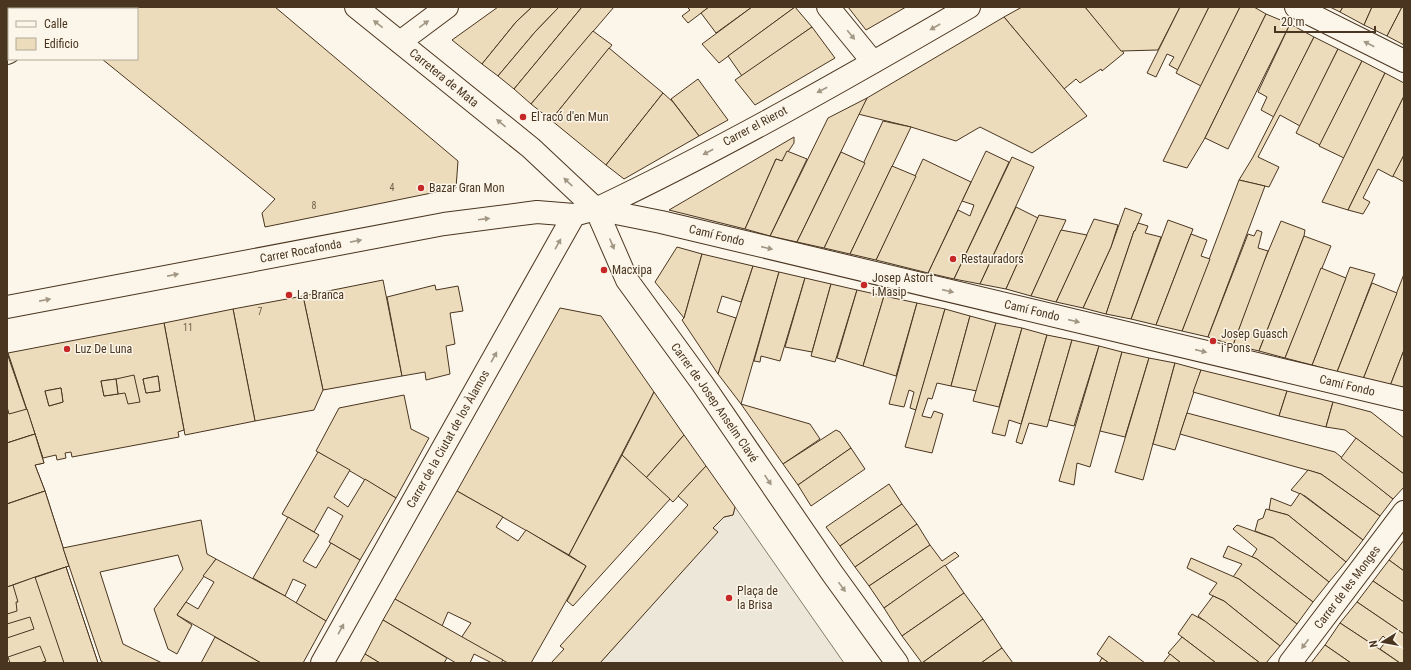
<svg xmlns="http://www.w3.org/2000/svg" width="1411" height="670" font-family="'Roboto Condensed',sans-serif">
	<style>
		.parking { fill: #ede7d9; stroke: #887966 }
		.building { fill: #ecdcbc; stroke: #4a3520; fill-rule: evenodd }
		.lines { fill: none; stroke-linecap: round; stroke-linejoin: round }
		.street-casing { stroke: #4a3520; stroke-width: 24 }
		.street { stroke: #fbf6e9; stroke-width: 22 }
		.wall { stroke: #4a3520; stroke-width: 2 }
		.oneway { fill: #a29684 }
		.poi-dot { fill: #c62828; stroke: #fbf6e9; stroke-width: 1.5 }
		.labels { text-anchor: middle; dominant-baseline: central; stroke-width: 3; stroke-linejoin: round; paint-order: stroke }
		.number-label { font-size: 10px; fill: #725f47 }
		.street-label { font-size: 12px; fill: #4a3520; stroke: #fbf6e9 }
		.poi-label { font-size: 12px; fill: #4a3520; stroke: #fbf6e9; text-anchor: start }
	</style>
	<rect width="100%" height="100%" fill="#fbf6e9"/>
	<polygon class="parking" points="735,507 844,663 600,663 717,532 713,528 724,517 733,515"/>
	<g class="building">
		<polygon points="7,7 9,13 9,20 7,22"/>
		<polygon points="100,7 275,7 458,161 456,188 265,227 262,213 275,199 102,59 137,59 137,9 98,9"/>
		<polygon points="498,7 532,7 516,22 482,64 452,40"/>
		<polygon points="532,7 559,7 535,32 498,76 482,64 516,22"/>
		<polygon points="559,7 582,7 514,89 498,76 535,32"/>
		<polygon points="582,7 614,7 531,104 514,89"/>
		<polygon points="687,7 709,7 688,23 682,16 690,10"/>
		<polygon points="709,7 752,7 716,33 701,13"/>
		<polygon points="752,7 795,7 719,63 702,44"/>
		<polygon points="795,7 812,27 742,76 728,56"/>
		<polygon points="848,7 906,7 866,30"/>
		<polygon points="1022,7 1085,7 1124,53 1102,71 1101,69 1080,83 1076,79 1064,89 1004,17"/>
		<polygon points="1085,7 1180,7 1158,50 1121,51"/>
		<polygon points="1180,7 1209,7 1178,70 1169,65 1174,57 1167,54 1156,77 1147,73"/>
		<polygon points="1209,7 1240,7 1201,86 1176,73"/>
		<polygon points="1240,7 1254,7 1266,14 1205,138 1187,168 1163,161"/>
		<polygon points="1330,7 1343,7 1340,12"/>
		<polygon points="1343,7 1372,7 1364,25 1340,12"/>
		<polygon points="1372,7 1402,7 1387,36 1364,25"/>
		<polygon points="1402,7 1404,7 1404,45 1387,36"/>
		<polygon points="1266,14 1290,24 1228,149 1205,138"/>
		<polygon points="1004,17 1087,116 1032,153 980,127 956,141 911,127 858,114 867,98"/>
		<polygon points="1290,24 1314,37 1274,117 1261,110 1267,97 1258,92"/>
		<polygon points="812,27 835,58 755,105 735,80"/>
		<polygon points="593,31 612,45 551,120 531,104"/>
		<polygon points="1314,37 1338,49 1300,126 1280,115 1258,157 1279,167 1269,187 1239,180 1253,157"/>
		<polygon points="609,48 663,93 606,165 551,120"/>
		<polygon points="1338,49 1362,61 1320,145 1296,133"/>
		<polygon points="1362,61 1385,73 1344,158 1319,146"/>
		<polygon points="1385,73 1404,83 1404,96 1348,210 1322,202"/>
		<polygon points="698,79 728,120 699,136 671,99"/>
		<polygon points="663,93 673,102 699,136 624,179 606,165"/>
		<polygon points="1404,96 1404,155 1393,177 1378,169 1363,198 1370,202 1363,214 1348,210"/>
		<polygon points="867,98 797,242 770,236 828,118"/>
		<polygon points="883,121 911,127 850,254 824,248"/>
		<polygon points="794,137 794,143 782,161 776,159 745,229 669,210"/>
		<polygon points="787,151 807,159 770,236 745,229 776,159 782,161"/>
		<polygon points="986,151 1009,162 954,279 928,273 958,210 970,216 974,205 962,201"/>
		<polygon points="841,152 865,163 824,248 797,242"/>
		<polygon points="1404,155 1404,182 1393,176"/>
		<polygon points="1012,157 1034,167 980,284 954,279"/>
		<polygon points="923,159 971,182 928,273 876,260"/>
		<polygon points="892,166 916,176 876,260 850,254"/>
		<polygon points="1239,180 1265,186 1208,337 1182,331"/>
		<polygon points="1016,207 1038,218 1006,289 980,284"/>
		<polygon points="1125,208 1142,214 1135,231 1134,231 1106,314 1083,308 1111,247"/>
		<polygon points="1039,215 1066,220 1031,296 1006,289"/>
		<polygon points="1094,219 1118,225 1111,247 1083,308 1056,302"/>
		<polygon points="1168,220 1193,229 1156,325 1131,319"/>
		<polygon points="1281,221 1305,230 1304,236 1259,351 1233,345 1257,278"/>
		<polygon points="1138,223 1148,226 1145,233 1161,237 1131,319 1106,314 1134,231 1135,231"/>
		<polygon points="1061,230 1087,235 1056,302 1031,296"/>
		<polygon points="1257,230 1262,232 1258,248 1268,251 1233,345 1208,337 1248,234 1254,236"/>
		<polygon points="1191,234 1207,240 1201,256 1210,259 1182,331 1156,325"/>
		<polygon points="1304,236 1331,246 1285,358 1259,351"/>
		<polygon points="677,247 702,254 684,318 655,282"/>
		<polygon points="702,254 753,266 741,302 722,296 717,312 736,318 718,374 682,320 684,318"/>
		<polygon points="753,266 779,272 741,404 718,374"/>
		<polygon points="1350,267 1375,274 1337,372 1312,365"/>
		<polygon points="1321,268 1346,278 1312,365 1285,358"/>
		<polygon points="779,272 805,278 780,361 761,356 760,362 754,361"/>
		<polygon points="1404,274 1404,350 1390,386 1363,379"/>
		<polygon points="805,278 831,284 812,352 785,347"/>
		<polygon points="383,280 402,376 323,390 303,296"/>
		<polygon points="1372,283 1397,293 1363,379 1337,372"/>
		<polygon points="831,284 857,290 835,362 811,356"/>
		<polygon points="435,285 436,290 458,286 463,311 450,313 455,344 446,346 450,374 426,380 425,372 402,376 387,297"/>
		<polygon points="857,290 884,296 863,366 837,358"/>
		<polygon points="303,296 323,390 314,410 255,421 233,309"/>
		<polygon points="884,296 917,303 896,376 863,366"/>
		<polygon points="917,303 945,309 916,410 910,408 914,392 909,390 904,407 889,404"/>
		<polygon points="560,308 601,316 654,392 569,555 457,491"/>
		<polygon points="233,309 255,421 185,435 164,323"/>
		<polygon points="945,309 970,316 951,386 937,383 932,399 928,398 922,416 931,418 934,411 943,414 932,453 905,447"/>
		<polygon points="970,316 996,323 977,391 951,386"/>
		<path d="M164,323L184,430L178,432L179,437L72,457L71,452L65,453L66,458L57,460L56,455L43,458L8,353ZM158,376L160,391L146,393L143,379ZM116,379L118,394L104,396L101,381ZM61,388L63,402L49,406L45,391Z"/>
		<polygon points="996,323 1022,328 999,407 973,401"/>
		<polygon points="1022,328 1047,335 1021,424 1009,420 1005,436 992,433"/>
		<polygon points="1047,335 1072,340 1047,427 1029,423 1022,444 1016,442"/>
		<polygon points="1072,340 1099,346 1074,426 1049,420"/>
		<polygon points="1099,346 1122,352 1090,467 1077,463 1074,485 1059,481"/>
		<polygon points="1404,350 1404,390 1390,386"/>
		<polygon points="1122,352 1149,358 1125,437 1100,431"/>
		<polygon points="7,353 20,391 7,395"/>
		<polygon points="7,353 35,434 7,443"/>
		<polygon points="1149,358 1175,363 1143,480 1115,472"/>
		<polygon points="1175,363 1201,370 1175,450 1153,444"/>
		<polygon points="1201,370 1287,391 1279,416 1193,392"/>
		<polygon points="134,375 140,402 128,404 125,393 118,394 116,379"/>
		<polygon points="158,376 160,391 146,393 143,379"/>
		<polygon points="116,379 118,394 104,396 101,381"/>
		<polygon points="61,388 63,402 49,406 45,391"/>
		<polygon points="1287,391 1333,402 1326,427 1279,416"/>
		<polygon points="654,392 684,435 646,478 622,455"/>
		<polygon points="404,395 411,429 429,438 396,498 316,451 339,408"/>
		<polygon points="1333,402 1371,412 1404,438 1404,474 1345,430 1326,427"/>
		<polygon points="741,404 810,424 820,439 783,464"/>
		<polygon points="7,407 9,414 27,409 35,434 7,443"/>
		<polygon points="1187,413 1335,452 1393,499 1380,516 1321,474 1180,434"/>
		<polygon points="836,430 840,432 851,448 798,485 783,464"/>
		<polygon points="35,434 44,463 35,465 45,491 7,504 7,443"/>
		<polygon points="35,434 44,463 35,465 45,491 7,504 7,443"/>
		<polygon points="684,435 706,466 673,502 646,478"/>
		<polygon points="1356,438 1404,474 1404,487 1393,499 1341,458"/>
		<polygon points="851,448 865,469 811,506 798,485"/>
		<polygon points="318,452 350,470 334,497 348,507 365,479 396,498 360,560 329,542 343,516 328,507 314,532 282,514"/>
		<polygon points="622,455 670,499 573,606 567,601 586,566 569,555"/>
		<polygon points="706,466 735,507 733,515 724,517 713,528 718,532 600,663 551,663 564,649 560,646 688,505 678,496"/>
		<polygon points="1308,470 1321,474 1380,516 1363,540 1305,496 1291,490"/>
		<polygon points="889,484 902,504 840,546 826,527"/>
		<polygon points="45,491 69,566 13,585 7,568 7,504"/>
		<polygon points="45,491 69,566 7,587 7,504"/>
		<polygon points="457,491 503,517 496,527 518,541 526,530 586,566 531,663 508,663 461,638 471,623 448,612 442,626 395,599"/>
		<polygon points="1300,493 1363,540 1346,562 1288,515 1269,510 1271,498 1291,506"/>
		<polygon points="902,504 917,524 855,567 840,546"/>
		<polygon points="1266,509 1288,515 1346,562 1329,582 1273,538 1255,531 1258,520 1263,518"/>
		<polygon points="288,517 319,535 303,561 316,568 331,543 360,560 326,621 296,603 306,585 293,579 285,596 253,578"/>
		<polygon points="201,520 207,554 216,559 177,615 192,625 177,654 168,649 154,609 183,569 178,555 100,572 123,644 162,663 104,663 101,661 63,548"/>
		<polygon points="917,524 930,545 869,586 855,567"/>
		<polygon points="1237,525 1273,538 1329,582 1313,602 1257,559 1252,557 1257,549 1233,529"/>
		<polygon points="1404,540 1404,571 1389,560"/>
		<polygon points="930,545 942,561 955,552 959,556 884,608 869,586"/>
		<polygon points="1228,546 1257,559 1313,602 1297,624 1239,579 1233,577 1242,564 1223,557"/>
		<polygon points="1191,558 1239,579 1297,624 1280,646 1224,601 1209,594 1217,583 1187,568"/>
		<polygon points="216,559 285,596 326,621 303,663 261,663 177,615 186,602 198,609 214,582 203,576"/>
		<polygon points="1389,560 1404,571 1404,602 1373,581"/>
		<polygon points="945,565 964,593 902,636 884,608"/>
		<polygon points="66,567 98,663 64,663 35,577"/>
		<polygon points="66,567 98,663 7,663 7,587"/>
		<polygon points="35,577 64,663 40,663 46,661 40,646 8,657 10,663 7,663 7,614 17,611 16,602 18,602 13,585"/>
		<polygon points="1373,581 1404,602 1404,634 1357,602"/>
		<polygon points="964,593 983,619 922,663 902,636"/>
		<polygon points="1213,596 1224,601 1280,646 1266,663 1260,663 1198,616"/>
		<polygon points="395,599 503,660 501,663 492,663 474,654 470,663 456,663 383,620"/>
		<polygon points="1357,602 1404,634 1404,663 1400,663 1380,649 1387,640 1383,636 1375,646 1340,623"/>
		<polygon points="1192,614 1205,621 1260,663 1216,663 1178,634"/>
		<polygon points="30,617 34,629 7,638 7,624"/>
		<polygon points="983,619 1002,648 981,663 922,663"/>
		<polygon points="383,620 447,658 444,663 380,663 365,654"/>
		<polygon points="1340,623 1375,646 1400,663 1351,663 1325,645"/>
		<polygon points="1109,636 1145,663 1109,663 1102,658 1097,654"/>
		<polygon points="215,637 261,663 201,663"/>
		<polygon points="1182,637 1216,663 1181,663 1168,653"/>
		<polygon points="1325,645 1351,663 1311,663"/>
		<polygon points="1002,648 1013,663 981,663"/>
		<polygon points="365,654 380,663 360,663"/>
		<polygon points="1170,654 1181,663 1163,663"/>
		<polygon points="1102,658 1109,663 1099,663"/>
	</g>
	<g class="lines">
		<g class="street-casing">
			<g id="street">
				<path id="s1" d="M356,7L531,148L596,209L627,280L702,383L832,573L897,663"/>
				<polyline points="828,7 873,62"/>
				<path id="s2" d="M969,7C847,78 724,148 596,209L661,222L1404,399"/>
				<polyline points="1296,7 1404,61"/>
				<polyline points="61,9 63,7"/>
				<polyline points="400,42 447,7"/>
				<polyline points="7,53 9,52"/>
				<path id="s3" d="M7,307L444,224L537,212L574,215L596,209"/>
				<path id="s4" d="M322,663L574,215"/>
				<path id="s5" d="M1290,663L1404,512"/>
			</g>
		</g>
		<use href="#street" class="street"/>
		<polyline class="wall" points="22,9 25,7"/>
	</g>
	<defs><path id="oneway-solid" d="M-6-.8H1V-3.2L6.5 0L1 3.2V.8H-6Z"/></defs>
	<g class="oneway">
		<use href="#oneway-solid" transform="translate(378 24) rotate(-142)"/>
		<use href="#oneway-solid" transform="translate(424 24) rotate(-36)"/>
		<use href="#oneway-solid" transform="translate(935 27) rotate(150)"/>
		<use href="#oneway-solid" transform="translate(851 35) rotate(51)"/>
		<use href="#oneway-solid" transform="translate(1369 44) rotate(-153)"/>
		<use href="#oneway-solid" transform="translate(822 90) rotate(152)"/>
		<use href="#oneway-solid" transform="translate(501 123) rotate(-141)"/>
		<use href="#oneway-solid" transform="translate(708 152) rotate(152)"/>
		<use href="#oneway-solid" transform="translate(568 182) rotate(-137)"/>
		<use href="#oneway-solid" transform="translate(484 219) rotate(-7)"/>
		<use href="#oneway-solid" transform="translate(356 241) rotate(-11)"/>
		<use href="#oneway-solid" transform="translate(558 244) rotate(-61)"/>
		<use href="#oneway-solid" transform="translate(612 244) rotate(67)"/>
		<use href="#oneway-solid" transform="translate(767 248) rotate(13)"/>
		<use href="#oneway-solid" transform="translate(173 275) rotate(-11)"/>
		<use href="#oneway-solid" transform="translate(948 291) rotate(13)"/>
		<use href="#oneway-solid" transform="translate(45 300) rotate(-11)"/>
		<use href="#oneway-solid" transform="translate(1074 321) rotate(13)"/>
		<use href="#oneway-solid" transform="translate(1201 351) rotate(13)"/>
		<use href="#oneway-solid" transform="translate(494 357) rotate(-61)"/>
		<use href="#oneway-solid" transform="translate(768 480) rotate(56)"/>
		<use href="#oneway-solid" transform="translate(842 587) rotate(54)"/>
		<use href="#oneway-solid" transform="translate(341 629) rotate(-61)"/>
		<use href="#oneway-solid" transform="translate(1305 644) rotate(127)"/>
	</g>
	<g class="poi-dot">
		<circle cx="523" cy="117" r="4"/>
		<circle cx="421" cy="188" r="4"/>
		<circle cx="953" cy="259" r="4"/>
		<circle cx="604" cy="270" r="4"/>
		<circle cx="864" cy="285" r="4"/>
		<circle cx="289" cy="295" r="4"/>
		<circle cx="1213" cy="341" r="4"/>
		<circle cx="67" cy="349" r="4"/>
		<circle cx="729" cy="598" r="4"/>
	</g>
	<g class="labels">
		<g class="number-label">
			<text x="392" y="187">4</text>
			<text x="314" y="205">8</text>
			<text x="260" y="311">7</text>
			<text x="188" y="327">11</text>
		</g>
		<g class="street-label">
			<text stroke="none"><textPath href="#s1" startOffset="113">Carretera de Mata</textPath></text>
			<text transform="translate(755 126) rotate(-28)">Carrer el Rierot</text>
			<text stroke="none"><textPath href="#s2" startOffset="548">Camí Fondo</textPath></text>
			<text stroke="none"><textPath href="#s3" startOffset="299">Carrer Rocafonda</textPath></text>
			<text stroke="none"><textPath href="#s2" startOffset="872">Camí Fondo</textPath></text>
			<text stroke="none"><textPath href="#s2" startOffset="1196">Camí Fondo</textPath></text>
			<text stroke="none"><textPath href="#s1" startOffset="542">Carrer de Josep Anselm Clavé</textPath></text>
			<text stroke="none"><textPath href="#s4" startOffset="257">Carrer de la Ciutat de los Àlamos</textPath></text>
			<text stroke="none"><textPath href="#s5" startOffset="95">Carrer de les Monges</textPath></text>
		</g>
		<g class="poi-label">
			<text x="531" y="117">El racó d'en Mun</text>
			<text x="429" y="188">Bazar Gran Mon</text>
			<text x="961" y="259">Restauradors</text>
			<text x="612" y="270">Macxipa</text>
			<text x="872" y="278">Josep Astort<tspan x="872" dy="14">i Masip</tspan></text>
			<text x="297" y="295">La Branca</text>
			<text x="1221" y="334">Josep Guasch<tspan x="1221" dy="14">i Pons</tspan></text>
			<text x="75" y="349">Luz De Luna</text>
			<text x="737" y="591">Plaça de<tspan x="737" dy="14">la Brisa</tspan></text>
		</g>
	</g>
	<rect width="1411" height="670" fill="none" stroke="#4a3520" stroke-width="16"/>
	<rect x="8" y="8" width="130" height="52" fill="#fbf6e9" stroke="#b4a999"/>
	<rect x="16" y="21" width="20" height="6" fill="#fbf6e9" stroke="#b4a999"/>
	<text x="44" y="28" font-size="12" fill="#4a3520">Calle</text>
	<rect x="16" y="38" width="20" height="12" fill="#ecdcbc" stroke="#b4a999"/>
	<text x="44" y="48" font-size="12" fill="#4a3520">Edificio</text>
	<g transform="translate(1383 642) rotate(259)" stroke="#fbf6e9" stroke-width="3" paint-order="stroke">
	<path d="M0-3L7 15L0 10L-7 15Z" fill="#4a3520"/>
	<text y="-6" font-size="11" font-weight="bold" text-anchor="middle" fill="#4a3520">N</text>
	</g>
	<path d="M1275 26v6h100v-6" fill="none" stroke="#4a3520" stroke-width="2"/>
	<text x="1281" y="26" font-size="12" fill="#4a3520" stroke="#fbf6e9" stroke-width="3" paint-order="stroke">20 m</text>
</svg>
